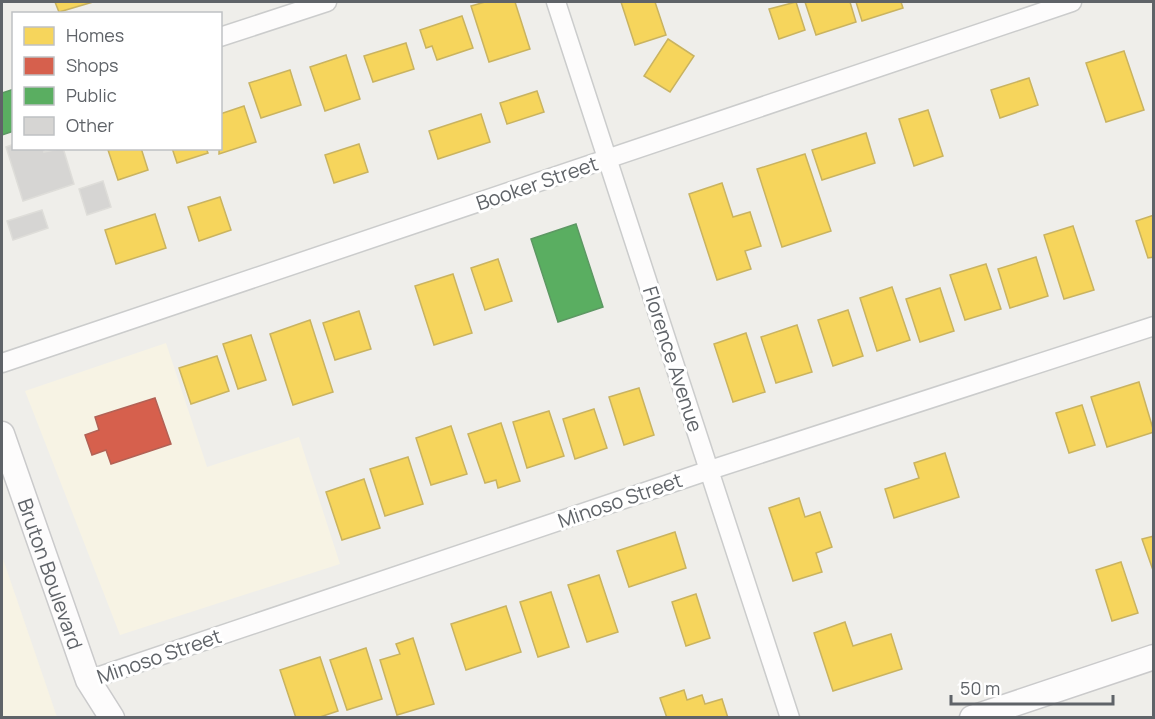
<svg xmlns="http://www.w3.org/2000/svg" width="1155" height="719" font-family="Manrope,sans-serif">
	<style>
		.commercial { fill: #f7f3e4 }
		.homes { fill: #f6d55c; stroke: #c9b360; stroke-width: 1.5 }
		.shops { fill: #d6604d; stroke: #b26155; stroke-width: 1.5 }
		.public { fill: #5aae61; stroke: #5c9863; stroke-width: 1.5 }
		.building { fill: #d6d5d3; stroke: #deddd9; stroke-width: 1.5 }
		.lines { fill: none; stroke-linecap: round; stroke-linejoin: round }
		.street-casing { stroke: #cbcccc; stroke-width: 21 }
		.secondary-casing { stroke: #cacacb; stroke-width: 27 }
		.street { stroke: #fdfcfc; stroke-width: 18 }
		.secondary { stroke: #fdfcfc; stroke-width: 24 }
		.labels { text-anchor: middle; dominant-baseline: central; stroke-width: 6; stroke-linejoin: round; paint-order: stroke }
		.street-label { font-size: 20px; fill: #5f6368; stroke: #fff }
	</style>
	<rect width="100%" height="100%" fill="#efeeea"/>
	<g class="commercial">
		<polygon points="166,343 207,467 299,437 340,564 120,635 25,391"/>
		<polygon points="2,556 57,717 2,717"/>
	</g>
	<g class="homes">
		<polygon points="55,2 93,2 59,12"/>
		<polygon points="485,2 515,2 530,49 489,62 471,6"/>
		<polygon points="621,2 655,2 666,35 635,45"/>
		<polygon points="796,2 805,30 779,39 769,9"/>
		<polygon points="805,2 850,2 856,22 816,35"/>
		<polygon points="856,2 901,2 903,8 862,21"/>
		<polygon points="462,16 473,48 437,60 432,46 426,48 420,30"/>
		<polygon points="668,39 694,56 670,92 644,76"/>
		<polygon points="406,43 414,69 373,82 364,56"/>
		<polygon points="1124,51 1144,110 1106,122 1086,63"/>
		<polygon points="346,55 360,99 325,111 310,67"/>
		<polygon points="290,70 301,105 261,118 249,83"/>
		<polygon points="1029,78 1038,105 1000,118 991,90"/>
		<polygon points="537,91 544,112 507,124 500,103"/>
		<polygon points="244,106 256,142 219,154 220,114"/>
		<polygon points="928,110 943,156 914,166 899,119"/>
		<polygon points="481,114 490,142 438,159 429,131"/>
		<polygon points="866,133 875,163 822,180 812,150"/>
		<polygon points="359,144 368,172 334,183 325,155"/>
		<polygon points="113,148 141,148 148,170 118,180 108,150"/>
		<polygon points="172,148 206,148 208,153 177,163"/>
		<polygon points="805,154 831,231 782,247 757,169"/>
		<polygon points="722,183 733,217 750,212 761,246 745,251 751,269 717,280 689,194"/>
		<polygon points="220,197 231,230 199,241 188,207"/>
		<polygon points="155,214 166,248 116,264 105,230"/>
		<polygon points="1154,215 1154,257 1148,258 1136,221"/>
		<polygon points="1073,226 1094,290 1064,299 1044,235"/>
		<polygon points="1036,257 1048,296 1010,308 998,269"/>
		<polygon points="498,259 512,301 485,310 471,268"/>
		<polygon points="986,264 1001,309 965,320 950,275"/>
		<polygon points="453,274 472,333 434,345 415,286"/>
		<polygon points="892,287 910,340 877,351 860,298"/>
		<polygon points="940,288 954,331 920,342 906,299"/>
		<polygon points="848,310 863,356 833,366 818,320"/>
		<polygon points="359,311 371,349 335,360 323,323"/>
		<polygon points="310,320 333,392 293,405 270,334"/>
		<polygon points="797,325 812,372 776,383 761,337"/>
		<polygon points="746,333 765,392 733,402 714,344"/>
		<polygon points="251,335 266,380 238,389 223,344"/>
		<polygon points="217,356 229,391 191,404 179,368"/>
		<polygon points="1139,382 1154,432 1107,447 1091,397"/>
		<polygon points="639,388 654,435 624,445 609,397"/>
		<polygon points="1082,405 1095,445 1069,453 1056,413"/>
		<polygon points="594,409 607,448 575,459 563,419"/>
		<polygon points="549,411 564,456 527,468 513,422"/>
		<polygon points="501,423 520,481 498,488 496,480 485,483 468,434"/>
		<polygon points="451,426 467,474 431,485 416,438"/>
		<polygon points="945,453 959,497 894,518 885,489 919,478 914,463"/>
		<polygon points="408,457 423,504 385,516 370,469"/>
		<polygon points="364,479 380,528 342,540 326,492"/>
		<polygon points="799,498 805,517 820,512 832,547 816,553 822,572 793,581 769,508"/>
		<polygon points="675,532 686,568 629,587 617,551"/>
		<polygon points="1154,536 1154,573 1142,539"/>
		<polygon points="1121,562 1138,613 1112,621 1096,570"/>
		<polygon points="599,575 618,632 587,642 568,585"/>
		<polygon points="551,592 569,647 538,657 520,602"/>
		<polygon points="696,594 710,638 686,646 672,602"/>
		<polygon points="506,606 521,652 466,670 451,624"/>
		<polygon points="845,622 853,646 891,634 902,669 833,691 814,633"/>
		<polygon points="413,638 434,704 397,715 380,660 400,654 396,644"/>
		<polygon points="366,648 382,699 347,710 330,660"/>
		<polygon points="320,657 338,711 317,718 296,718 280,670"/>
		<polygon points="684,690 687,700 702,695 705,704 722,699 728,718 667,718 660,698"/>
	</g>
	<polygon class="shops" points="155,398 171,444 111,464 106,450 92,455 85,435 99,430 95,417"/>
	<g class="public">
		<polygon points="14,89 14,131 2,135 2,93"/>
		<polygon points="576,224 603,307 558,322 531,239"/>
	</g>
	<g class="building">
		<polygon points="14,144 14,148 43,148 44,152 63,148 74,184 23,201 6,147"/>
		<polygon points="103,181 111,207 87,215 79,189"/>
		<polygon points="42,210 48,228 13,240 7,221"/>
	</g>
	<g class="lines">
		<g class="street-casing">
			<g id="street">
				<polyline points="556,2 790,718"/>
				<polyline points="220,37 327,2"/>
				<polyline points="2,363 1072,2"/>
				<polyline points="88,680 710,470 1154,326"/>
			</g>
		</g>
		<g class="secondary-casing">
			<g id="secondary">
				<path id="s1" d="M2,434L88,680L112,718"/>
				<polyline points="972,718 1154,657"/>
			</g>
		</g>
		<use href="#street" class="street"/>
		<use href="#secondary" class="secondary"/>
	</g>
	<g class="labels">
		<g class="street-label">
			<text transform="translate(537 183) rotate(-19)">Booker Street</text>
			<text transform="translate(673 359) rotate(72)">Florence Avenue</text>
			<text transform="translate(620 500) rotate(-19)">Minoso Street</text>
			<text stroke="none"><textPath href="#s1" startOffset="148">Bruton Boulevard</textPath></text>
			<text transform="translate(159 656) rotate(-19)">Minoso Street</text>
		</g>
	</g>
	<rect width="1155" height="719" fill="none" stroke="#5f6368" stroke-width="6"/>
	<rect x="12" y="12" width="210" height="138" fill="#ffffff" stroke="#bfc1c3" stroke-width="1.5"/>
	<rect x="24" y="27" width="30" height="18" fill="#f6d55c" stroke="#bfc1c3" stroke-width="1.5"/>
	<text x="66" y="42" font-size="18" fill="#5f6368">Homes</text>
	<rect x="24" y="57" width="30" height="18" fill="#d6604d" stroke="#bfc1c3" stroke-width="1.5"/>
	<text x="66" y="72" font-size="18" fill="#5f6368">Shops</text>
	<rect x="24" y="87" width="30" height="18" fill="#5aae61" stroke="#bfc1c3" stroke-width="1.5"/>
	<text x="66" y="102" font-size="18" fill="#5f6368">Public</text>
	<rect x="24" y="117" width="30" height="18" fill="#d6d5d3" stroke="#bfc1c3" stroke-width="1.5"/>
	<text x="66" y="132" font-size="18" fill="#5f6368">Other</text>
	<path d="M951 695v9h162v-9" fill="none" stroke="#5f6368" stroke-width="3"/>
	<text x="960" y="695" font-size="18" fill="#5f6368" stroke="#ffffff" stroke-width="4.5" paint-order="stroke">50 m</text>
</svg>
